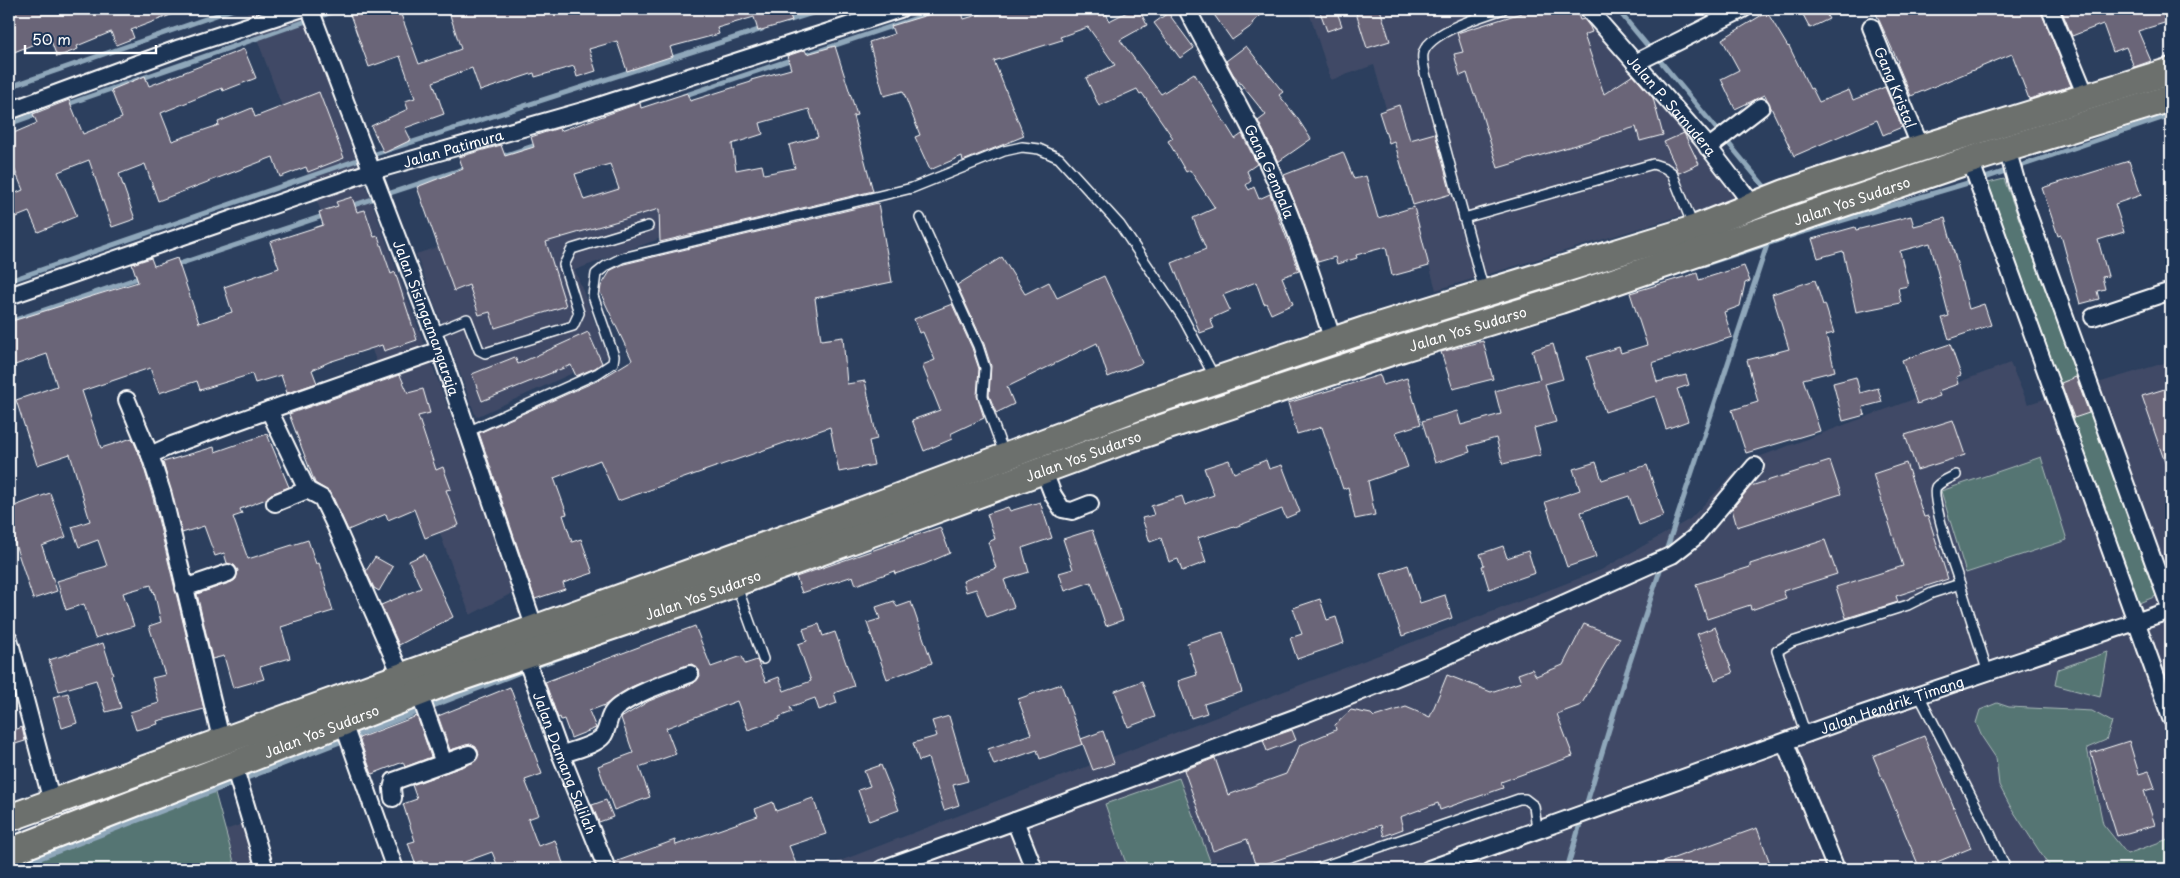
<svg xmlns="http://www.w3.org/2000/svg" width="2180" height="878" font-family="'Playpen Sans',sans-serif">
	<style>
		.built { fill: #3f4a66 }
		.green { fill: #547473; stroke: #aabab9 }
		.lines { fill: none; stroke-linecap: round; stroke-linejoin: round }
		.stream { stroke: #8fa7ba; stroke-width: 5 }
		.building { fill: #6a6578; stroke: #fff; fill-rule: evenodd }
		.service-casing { stroke: #fff; stroke-width: 12 }
		.minor-casing { stroke: #fff; stroke-width: 20 }
		.primary-casing { stroke: #fff; stroke-width: 30 }
		.service { stroke: #1d3557; stroke-width: 9 }
		.minor { stroke: #1d3557; stroke-width: 16 }
		.primary { stroke: #6c706d; stroke-width: 26 }
		.labels { text-anchor: middle; dominant-baseline: central; stroke-width: 4; stroke-linejoin: round; paint-order: stroke }
		.street-label { font-size: 14px; fill: #fff; stroke: #1d3557 }
	</style>
	<rect width="100%" height="100%" fill="#2c3f5e"/>
	<filter id="ink" filterUnits="userSpaceOnUse"><feTurbulence type="fractalNoise" baseFrequency=".02" numOctaves="2"/><feDisplacementMap in="SourceGraphic" scale="10" xChannelSelector="R" yChannelSelector="G"/><feConvolveMatrix kernelMatrix="1 2 1 2 8 2 1 2 1" color-interpolation-filters="sRGB"/></filter>
	<g filter="url(#ink)">
		<g class="built">
			<polygon points="246,9 300,9 516,591 470,615"/>
			<polygon points="1308,9 1577,9 1743,197 1436,290 1374,65 1331,80"/>
			<polygon points="669,171 661,238 575,270 608,357 476,417 416,254"/>
			<polygon points="2171,361 2171,869 819,869 1601,570 1690,519 1745,462 2010,363 2028,404"/>
			<polygon points="260,818 276,869 112,869"/>
		</g>
		<g class="green">
			<polygon points="2004,179 2159,595 2139,603 1988,183"/>
			<polygon points="2041,457 2067,540 1966,573 1941,491"/>
			<polygon points="2108,652 2100,697 2055,685 2058,669"/>
			<polygon points="1997,703 2009,707 2092,711 2112,722 2106,740 2087,748 2103,824 2127,854 2171,838 2171,869 2051,869 2010,806 1999,785 1996,758 1982,737 1976,723 1980,710"/>
			<polygon points="1179,778 1213,869 1128,869 1105,804"/>
			<polygon points="212,782 236,869 9,869 9,857"/>
		</g>
		<g class="lines">
			<g class="stream">
				<polyline points="1617,9 1769,192"/>
				<polyline points="787,21 825,9"/>
				<polyline points="806,55 943,9"/>
				<polyline points="9,87 234,9"/>
				<polyline points="683,96 793,59"/>
				<polyline points="65,105 341,9"/>
				<polyline points="9,124 40,113"/>
				<polyline points="500,157 539,144"/>
				<polyline points="348,207 466,168"/>
				<polyline points="1703,265 1803,232 1988,177 2171,115"/>
				<polyline points="173,266 326,215"/>
				<polyline points="9,281 363,158 762,29"/>
				<polyline points="9,322 141,277"/>
				<polyline points="1665,554 1767,245"/>
				<polyline points="1585,809 1623,683 1662,564"/>
				<polyline points="12,869 518,673 581,650"/>
				<polyline points="1567,869 1582,817"/>
			</g>
		</g>
		<g class="building">
			<polygon points="9,9 184,9 184,10 131,30 134,38 116,45 111,32 77,46 78,49 57,57 50,38 9,54"/>
			<polygon points="348,9 399,9 419,64 461,49 448,9 788,9 792,21 758,31 754,17 717,28 719,34 670,47 673,56 627,71 617,41 589,49 596,71 577,77 574,66 535,77 534,73 480,91 472,68 433,82 444,114 405,128 411,140 384,153 371,126 408,109 405,101 415,98 400,56 369,67"/>
			<polygon points="947,9 961,9 964,19 997,9 1105,9 1109,21 1133,9 1139,9 1147,25 1120,40 1161,94 1194,73 1235,139 1242,134 1257,164 1247,171 1251,181 1246,185 1249,190 1254,187 1259,199 1270,194 1299,271 1282,277 1293,304 1271,314 1266,303 1264,304 1256,282 1223,295 1230,310 1210,319 1214,328 1200,333 1172,263 1206,249 1193,218 1215,208 1190,170 1186,172 1168,141 1173,138 1142,93 1140,94 1137,89 1099,106 1086,78 1115,65 1088,27 1060,37 1062,40 994,61 1024,136 963,161 962,156 930,170 915,137 920,135 903,91 884,96 869,42 894,34 891,26"/>
			<polygon points="1210,9 1268,9 1252,23 1253,25 1232,40"/>
			<polygon points="1319,9 1336,9 1342,26 1327,31"/>
			<polygon points="1369,9 1380,9 1390,41 1367,48 1356,13"/>
			<polygon points="1534,9 1576,9 1580,20 1584,19 1590,27 1592,32 1584,35 1604,94 1633,75 1653,98 1663,135 1640,141 1636,127 1498,168 1476,95 1474,95 1467,73 1460,76 1454,54 1463,52 1457,33"/>
			<polygon points="1800,9 1823,9 1829,19 1810,28"/>
			<polygon points="1874,9 2040,9 2071,86 2029,99 2012,54 1911,96 1897,63 1898,62"/>
			<polygon points="2061,9 2171,9 2171,21 2138,31 2151,61 2134,67 2126,47 2113,52 2103,24 2072,36"/>
			<polygon points="1767,12 1788,47 1789,46 1810,89 1812,88 1819,102 1849,90 1853,100 1885,87 1902,127 1883,135 1877,120 1794,156 1765,95 1735,109 1721,79 1739,70 1722,39"/>
			<polygon points="1168,13 1194,48 1180,58 1154,23"/>
			<path d="M835,46L857,115L853,116L873,191L660,242L659,209L546,242L566,306L495,328L490,312L479,315L469,285L454,291L417,187L463,169L459,157L501,145L505,156L534,147L531,137L546,132L559,128L560,131L640,103L641,108L687,93L690,101L751,82V80L791,69L787,56L805,50L807,54ZM809,109L818,137L789,145L795,168L764,174L762,165L736,170L732,144L763,134L760,123ZM610,164L619,189L584,200L575,174Z"/>
			<polygon points="1246,46 1283,92 1279,95 1298,119 1311,139 1278,162 1258,121 1266,115 1233,74 1226,61"/>
			<polygon points="244,49 256,78 223,91 222,88 161,113 172,141 219,125 218,122 252,108 255,117 319,92 344,158 308,172 306,167 280,177 273,157 158,201 145,164 119,174 135,219 112,227 89,160 58,172 77,216 38,232 29,212 9,220 9,196 23,190 9,156 9,135 37,123 33,114 69,100 83,134 122,118 111,90 145,76 149,86"/>
			<polygon points="1399,105 1410,140 1435,133 1451,194 1413,205 1394,141 1389,143 1379,112"/>
			<polygon points="1684,133 1699,164 1679,173 1664,142"/>
			<polygon points="1343,152 1354,179 1366,176 1378,218 1414,207 1429,266 1392,276 1386,247 1356,255 1357,258 1337,264 1335,257 1318,262 1284,175"/>
			<polygon points="2129,161 2141,195 2115,204 2124,232 2098,240 2108,276 2102,277 2105,289 2097,291 2099,299 2080,304 2061,235 2058,236 2042,188"/>
			<polygon points="352,197 357,212 365,210 374,237 378,236 391,274 395,272 417,340 384,351 382,345 329,362 312,370 317,383 287,393 281,375 255,383 252,374 200,390 197,381 159,393 150,368 82,391 101,448 132,438 141,458 153,498 204,709 157,721 158,724 136,730 130,712 159,703 152,678 165,675 149,626 161,622 154,591 153,592 151,585 123,593 134,626 95,638 84,604 66,610 57,581 107,566 98,540 79,547 72,527 90,521 70,454 37,465 16,400 57,386 47,354 9,367 9,322 138,282 132,264 151,258 154,266 177,258 199,323 232,312 224,287 279,268 270,242 323,225 319,212 338,206 336,202"/>
			<polygon points="878,203 892,282 815,298 821,340 843,337 847,384 865,381 877,439 869,441 874,465 839,472 830,427 618,501 600,460 554,478 567,514 563,515 572,542 581,539 593,573 563,583 565,589 535,599 479,433 601,379 632,360 600,292 601,286 611,270 624,264"/>
			<polygon points="1911,216 1914,226 1945,218 1969,309 1984,304 1991,325 1949,339 1942,318 1949,316 1930,243 1900,251 1908,286 1898,288 1901,303 1856,312 1843,251 1818,258 1812,239 1855,227 1856,230"/>
			<polygon points="1002,257 1025,294 1049,282 1057,298 1104,276 1130,332 1142,363 1108,377 1097,343 1007,387 1014,404 996,413 989,395 991,366 984,344 957,285"/>
			<polygon points="1744,266 1750,281 1745,283 1740,306 1724,312 1732,337 1652,363 1657,382 1686,375 1689,385 1677,389 1688,421 1666,429 1655,396 1605,412 1587,357 1619,347 1621,353 1647,345 1630,293 1697,273 1699,280"/>
			<polygon points="1815,280 1823,305 1825,304 1834,333 1826,335 1835,371 1803,379 1820,431 1746,453 1732,410 1758,402 1747,360 1789,349 1772,294"/>
			<polygon points="952,304 972,348 979,369 977,396 984,418 950,434 952,439 924,451 912,420 940,410 922,365 935,360 923,332 919,333 914,319"/>
			<polygon points="588,332 602,363 595,368 576,376 571,365 482,401 472,374 515,357 518,364"/>
			<polygon points="1483,341 1493,379 1453,389 1441,352"/>
			<polygon points="1553,344 1563,379 1545,384 1556,422 1534,428 1541,455 1503,464 1496,438 1468,446 1470,452 1435,463 1422,421 1457,411 1461,425 1501,414 1495,391 1540,379 1532,350"/>
			<polygon points="1950,344 1961,375 1956,377 1958,384 1938,391 1940,396 1917,404 1902,360"/>
			<polygon points="400,375 408,393 423,389 430,413 418,416 436,470 443,467 451,489 446,490 459,525 425,538 414,509 388,520 386,514 348,530 331,493 315,483 289,414"/>
			<polygon points="1380,375 1383,385 1407,378 1421,424 1396,432 1408,467 1368,481 1375,515 1355,519 1348,487 1343,489 1322,427 1297,434 1288,403"/>
			<polygon points="1856,377 1860,393 1878,388 1882,402 1863,407 1865,415 1843,421 1833,383"/>
			<polygon points="2076,377 2089,413 2074,418 2061,383"/>
			<polygon points="2171,387 2171,473 2169,474 2142,396"/>
			<polygon points="1953,420 1965,455 1917,470 1905,435"/>
			<polygon points="267,434 289,487 271,494 266,499 240,509 242,514 233,517 248,559 308,540 316,564 319,563 333,611 281,627 290,658 260,667 264,679 233,688 224,656 212,659 197,594 232,582 236,579 238,570 234,565 227,563 224,553 215,556 204,526 182,533 163,462 214,447 215,452"/>
			<polygon points="1229,460 1234,473 1266,460 1269,469 1282,465 1300,512 1286,518 1282,509 1235,527 1234,526 1198,538 1206,562 1182,571 1178,559 1169,562 1161,538 1150,542 1142,518 1154,515 1151,506 1182,496 1185,505 1214,495 1204,468"/>
			<polygon points="1830,461 1841,494 1737,527 1732,509 1751,486"/>
			<polygon points="1596,462 1602,480 1647,465 1664,516 1639,525 1629,496 1581,512 1596,557 1567,567 1545,502 1580,490 1573,469"/>
			<polygon points="1906,463 1924,517 1928,516 1948,579 1896,596 1898,602 1846,618 1836,587 1903,566 1873,474"/>
			<polygon points="50,493 66,537 42,546 57,591 33,599 12,535 9,536 9,508"/>
			<polygon points="1040,502 1052,538 1022,548 1029,572 1004,580 1014,607 987,617 976,589 966,592 963,581 996,568 988,542 995,539 987,514 1008,507 1010,511"/>
			<polygon points="940,527 950,553 925,564 895,574 894,571 856,585 853,576 802,593 796,577"/>
			<polygon points="1092,530 1123,620 1106,626 1091,582 1065,591 1059,573 1073,569 1063,539"/>
			<polygon points="1825,540 1837,574 1783,591 1786,598 1751,610 1750,605 1707,619 1696,584 1750,567 1750,564"/>
			<polygon points="1503,546 1507,558 1528,551 1535,573 1489,589 1482,566 1484,565 1480,554"/>
			<polygon points="424,554 453,617 399,645 381,605 421,588 409,561"/>
			<polygon points="375,557 393,567 379,591 374,588 366,571"/>
			<polygon points="1408,565 1420,603 1445,595 1452,618 1402,636 1381,574"/>
			<polygon points="1320,599 1327,620 1336,617 1344,643 1297,659 1290,638 1302,634 1293,608"/>
			<polygon points="894,601 897,607 911,602 932,663 887,679 867,623 880,619 876,607"/>
			<polygon points="819,624 823,636 835,632 854,686 834,693 837,703 819,710 815,698 790,707 792,712 779,717 780,719 748,730 737,701 666,728 676,754 639,767 650,797 614,810 598,766 633,753 621,718 649,701 694,683 700,676 699,670 692,664 687,665 631,687 605,705 589,711 596,728 571,738 564,719 561,720 560,717 558,718 545,682 695,626 711,667 742,656 745,664 757,660 766,682 779,677 784,691 811,681 798,644 807,641 803,629"/>
			<polygon points="1584,624 1620,638 1581,705 1557,714 1573,756 1501,782 1503,788 1440,810 1438,803 1400,817 1403,829 1384,836 1381,825 1256,867 1247,839 1213,851 1184,770 1215,758 1228,795 1286,774 1300,745 1336,730 1335,725 1351,710 1371,714 1374,717 1406,707 1430,717 1447,675 1491,692 1521,682 1518,674 1532,669 1536,676 1563,665"/>
			<polygon points="1715,627 1733,673 1715,680 1697,634"/>
			<polygon points="1223,632 1242,692 1204,704 1207,713 1191,718 1178,681 1197,675 1187,643"/>
			<polygon points="103,643 113,674 111,675 121,708 106,712 96,680 59,691 49,660"/>
			<polygon points="1142,681 1155,717 1128,727 1115,691"/>
			<polygon points="1061,684 1083,744 1040,759 1037,750 994,765 988,749 1031,734 1018,699"/>
			<polygon points="510,687 542,774 525,780 539,815 528,819 538,846 555,840 565,869 499,869 492,852 456,865 457,869 425,869 422,861 415,863 408,843 415,841 403,804 417,799 412,785 472,763 479,755 476,747 470,744 450,750 438,716"/>
			<polygon points="68,693 77,723 62,728 53,697"/>
			<polygon points="417,716 431,757 405,767 403,762 372,774 359,738"/>
			<polygon points="949,716 968,781 953,785 959,805 944,810 928,758 919,761 913,743 937,736 932,721"/>
			<polygon points="22,727 25,741 12,745 9,732"/>
			<polygon points="1292,730 1296,740 1267,751 1263,740"/>
			<polygon points="1103,731 1114,763 1093,770 1081,739"/>
			<polygon points="1924,736 1971,848 1920,869 1873,756"/>
			<polygon points="2129,741 2139,774 2149,771 2155,788 2144,791 2155,825 2117,836 2091,753"/>
			<polygon points="881,765 899,810 869,821 858,790 870,786 864,771"/>
			<polygon points="813,798 826,834 789,846 798,869 617,869 615,862 675,840 676,845 758,816 755,809 773,802 776,811"/>
			<polygon points="606,800 613,817 599,822 592,805"/>
			<polygon points="1757,828 1771,866 1762,869 1649,869 1649,867"/>
		</g>
		<g class="lines">
			<g class="service-casing">
				<g id="service">
					<polyline points="920,218 978,346 985,368 983,396 1005,456"/>
					<polyline points="1464,218 1653,164 1665,168 1672,173 1693,226"/>
					<path d="M1484,291L1425,73C1424,68 1422,59 1423,54C1428,32 1483,16 1503,9"/>
					<polyline points="433,333 467,319 479,350 485,353 573,326 579,313 564,265 572,249 648,226"/>
					<polyline points="467,432 598,373 613,363 614,356 593,296 596,274 606,266 622,258 912,188 1004,151 1022,147 1039,149 1059,158 1120,225 1183,318 1215,378"/>
					<path d="M1956,475C1950,478 1940,482 1936,487C1930,497 1955,570 1960,584"/>
					<polyline points="736,584 763,659"/>
					<polyline points="1919,695 1990,833 2006,869"/>
					<polyline points="1806,735 1777,651 1792,642 1908,605 1932,593 1960,584 1988,673"/>
					<polyline points="1316,869 1519,799 1525,799 1534,806 1537,829"/>
				</g>
			</g>
			<g class="minor-casing">
				<g id="minor">
					<path id="s1" d="M310,9L440,350L535,629"/>
					<path id="s2" d="M1588,9L1702,139L1753,205"/>
					<polyline points="2050,9 2086,96"/>
					<path id="s3" d="M1188,11C1220,73 1258,135 1284,201C1303,247 1318,294 1333,341"/>
					<path id="s4" d="M1871,27L1921,148"/>
					<polyline points="1635,63 1743,9"/>
					<polyline points="9,111 180,48 300,9"/>
					<polyline points="1708,148 1761,107"/>
					<polyline points="2007,149 2017,184 2171,610"/>
					<polyline points="1970,160 2171,718"/>
					<path id="s5" d="M9,296L372,171L586,110L900,9"/>
					<polyline points="2093,317 2171,291"/>
					<polyline points="127,400 150,455"/>
					<polyline points="269,410 307,490"/>
					<polyline points="1043,469 1053,495 1062,509 1072,511 1090,504"/>
					<polyline points="275,503 307,490 322,498 336,527 402,677"/>
					<polyline points="184,588 228,573"/>
					<polyline points="9,639 52,802"/>
					<path id="s6" d="M525,656L561,755L607,869"/>
					<polyline points="343,723 395,869"/>
					<polyline points="222,743 163,495 150,455 172,445 269,410 440,350"/>
					<polyline points="1785,743 1836,869"/>
					<path d="M561,755C572,750 595,746 603,736C610,726 606,715 619,706C640,691 666,683 690,674"/>
					<polyline points="444,763 469,754"/>
					<polyline points="234,766 265,869"/>
					<polyline points="393,798 392,789 394,781 444,763 419,693"/>
					<polyline points="1015,821 1300,716 1429,664 1672,555 1695,537 1755,466"/>
					<polyline points="882,869 1015,821 1034,869"/>
					<path id="s7" d="M1429,869L1845,720L2171,610"/>
				</g>
			</g>
			<g class="primary-casing">
				<g id="primary">
					<polyline points="9,818 861,511 1148,403 1365,330 1694,229 1785,193 1921,148 2171,71"/>
					<path id="s8" d="M9,852L447,682L686,601L1123,441L1403,348L1560,300L1970,160L2171,98"/>
				</g>
			</g>
			<use href="#service" class="service"/>
			<use href="#minor" class="minor"/>
			<use href="#primary" class="primary"/>
		</g>
	</g>
	<g class="labels">
		<g class="street-label">
			<text stroke="none"><textPath href="#s4" startOffset="65">Gang Kristal</textPath></text>
			<text stroke="none"><textPath href="#s2" startOffset="128">Jalan P. Samudera</textPath></text>
			<text stroke="none"><textPath href="#s5" startOffset="468">Jalan Patimura</textPath></text>
			<text stroke="none"><textPath href="#s3" startOffset="180">Gang Gembala</textPath></text>
			<text stroke="none"><textPath href="#s8" startOffset="1955">Jalan Yos Sudarso</textPath></text>
			<text stroke="none"><textPath href="#s1" startOffset="330">Jalan Sisingamangaraja</textPath></text>
			<text stroke="none"><textPath href="#s8" startOffset="1550">Jalan Yos Sudarso</textPath></text>
			<text stroke="none"><textPath href="#s8" startOffset="1145">Jalan Yos Sudarso</textPath></text>
			<text stroke="none"><textPath href="#s8" startOffset="740">Jalan Yos Sudarso</textPath></text>
			<text stroke="none"><textPath href="#s7" startOffset="491">Jalan Hendrik Timang</textPath></text>
			<text stroke="none"><textPath href="#s8" startOffset="335">Jalan Yos Sudarso</textPath></text>
			<text stroke="none"><textPath href="#s6" startOffset="114">Jalan Damang Salilah</textPath></text>
		</g>
	</g>
	<rect width="2180" height="878" fill="none" stroke="#1d3557" stroke-width="30"/>
	<rect x="15" y="15" width="2150" height="848" fill="none" stroke="#fff" stroke-width="2" filter="url(#ink)"/>
	<path d="M25 45v8h131v-8" fill="none" stroke="#ffffff" stroke-width="2.5"/>
	<text x="32" y="45" font-size="15" fill="#ffffff" stroke="#1d3557" stroke-width="4" paint-order="stroke">50 m</text>
</svg>
